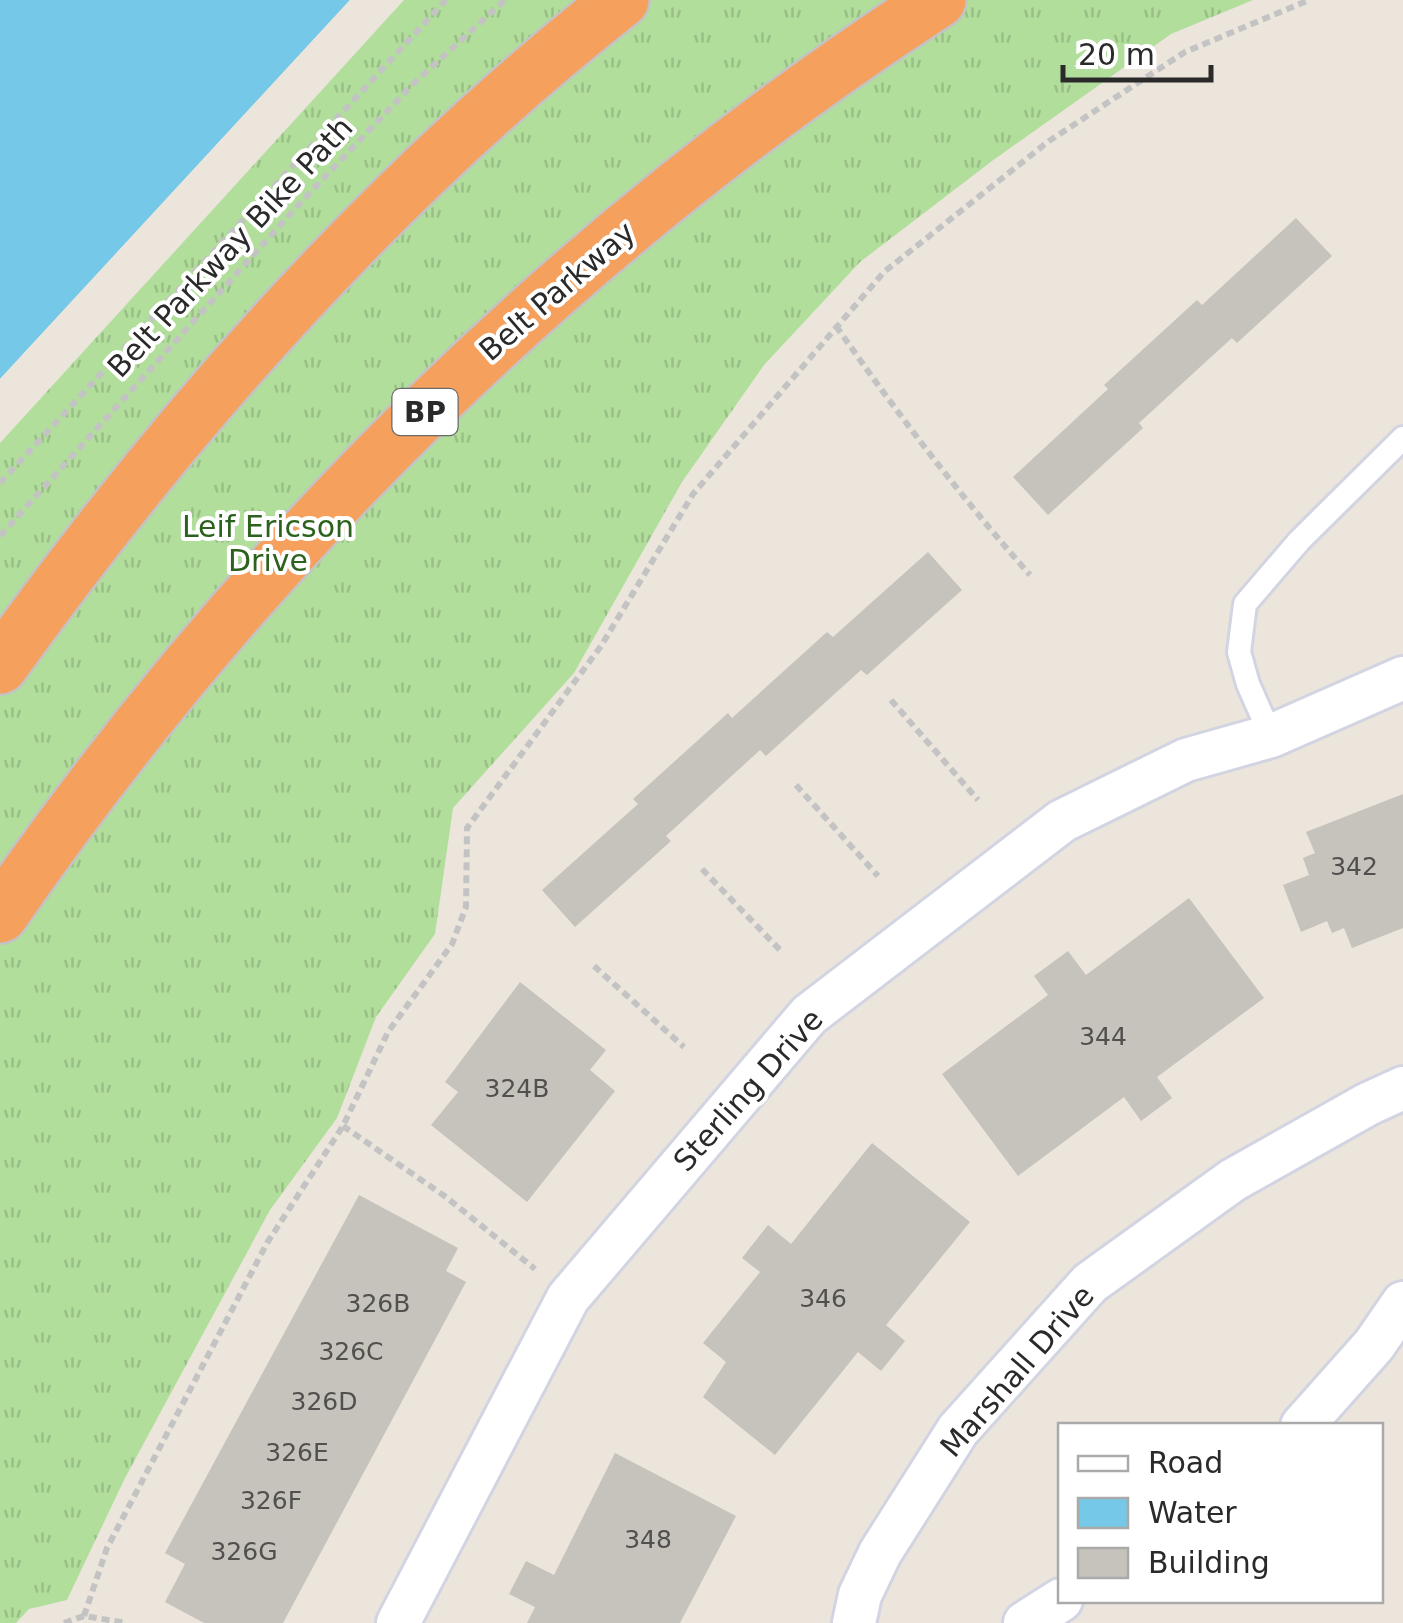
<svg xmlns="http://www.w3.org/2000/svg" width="1403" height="1623" font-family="'DejaVu Sans',sans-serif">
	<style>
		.grass { fill: url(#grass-tufts) }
		.water { fill: #75c8e7 }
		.pier { fill: #ebe5dc }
		.building { fill: #c6c2bc }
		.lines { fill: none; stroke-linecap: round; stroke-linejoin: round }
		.lane-casing { stroke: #d2d4e2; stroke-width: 28 }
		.street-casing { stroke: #d2d4e2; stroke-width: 48 }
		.highway-casing { stroke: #c3c3c3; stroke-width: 60 }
		.path { stroke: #c3c3c3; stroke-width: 6; stroke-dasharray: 8 5; stroke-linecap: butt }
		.lane { stroke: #fff; stroke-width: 22 }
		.street { stroke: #fff; stroke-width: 42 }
		.highway { stroke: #f5a05d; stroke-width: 55 }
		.labels { text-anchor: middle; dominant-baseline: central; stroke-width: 8; stroke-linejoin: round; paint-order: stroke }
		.number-label { font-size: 25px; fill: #51504e }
		.shield { fill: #fff; stroke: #6a6a6a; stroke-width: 2.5 }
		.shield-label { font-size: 28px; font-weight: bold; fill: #2a2a2a }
		.street-label { font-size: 30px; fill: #2a2a2a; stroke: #fff }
		.park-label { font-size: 30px; fill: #2c621e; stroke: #fff }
	</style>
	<defs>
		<pattern id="grass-tufts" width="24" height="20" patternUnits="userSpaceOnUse" patternTransform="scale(2.5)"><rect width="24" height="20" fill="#b2de9c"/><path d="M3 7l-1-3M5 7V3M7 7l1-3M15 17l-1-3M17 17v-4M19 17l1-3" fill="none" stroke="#99bf87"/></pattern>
	</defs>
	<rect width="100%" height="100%" fill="#ebe5dc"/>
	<polygon class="grass" points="404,0 1253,0 1171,34 992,161 860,262 764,365 682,482 574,673 453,808 435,934 376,1017 337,1118 270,1210 125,1478 67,1600 29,1609 16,1623 0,1623 0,443"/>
	<polygon class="water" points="0,0 350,0 0,379"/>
	<polygon class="pier" points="350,0 355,0 0,384 0,379"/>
	<g class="building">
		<polygon points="1296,218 1332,256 1237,343 1232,338 1199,368 1139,423 1143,428 1048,515 1013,477 1108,389 1104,385 1197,300 1202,305"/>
		<polygon points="928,552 962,590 867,675 861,670 766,756 760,750 666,836 671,841 575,927 542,890 638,804 633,799 728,713 732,718 827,632 833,637"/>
		<polygon points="1403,794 1403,928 1352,948 1344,928 1332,933 1327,921 1301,932 1283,885 1309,875 1303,858 1315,853 1306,832"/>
		<polygon points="1189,898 1264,998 1157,1077 1172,1098 1141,1121 1124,1097 1018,1176 942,1074 1048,995 1034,976 1068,951 1086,975"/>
		<polygon points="520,982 606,1050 590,1070 615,1091 527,1202 431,1125 458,1092 445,1082"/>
		<polygon points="872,1143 970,1222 886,1325 905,1341 881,1371 858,1352 775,1455 703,1397 726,1362 703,1343 760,1272 742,1258 768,1225 791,1244"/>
		<polygon points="359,1195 458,1248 446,1271 466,1282 283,1623 204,1623 165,1602 185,1564 165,1553"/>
		<polygon points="615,1453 736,1516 680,1623 527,1623 535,1607 509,1594 526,1561 554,1575"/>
	</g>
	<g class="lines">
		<g class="lane-casing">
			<polyline id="lane" points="1271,736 1248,684 1239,652 1245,604 1299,541 1403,438"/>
		</g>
		<g class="street-casing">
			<g id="street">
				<polyline points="1302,1426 1374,1345 1403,1303"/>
				<polyline points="398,1623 568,1298 809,1015 1062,821 1186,760 1271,736 1403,678"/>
				<polyline points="854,1623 860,1595 880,1553 958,1430 1090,1283 1233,1180 1368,1104 1403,1088"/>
				<polyline points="1025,1623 1061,1600"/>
			</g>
		</g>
		<g class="highway-casing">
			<g id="highway">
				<path d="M0,666C178,418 381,189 621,0"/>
				<path d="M0,915C250,554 569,239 938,0"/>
			</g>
		</g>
		<g class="path">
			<path d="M836,326C897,413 960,496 1030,575"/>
			<polyline points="0,483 446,0"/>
			<polyline points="0,536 302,201 413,84 505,0"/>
			<polyline points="891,700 978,800"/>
			<polyline points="796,785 878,876"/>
			<polyline points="702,869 780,950"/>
			<polyline points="594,966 684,1047"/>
			<polyline points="343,1126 446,1197 535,1269"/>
			<polyline points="84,1616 107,1548 267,1243 343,1126 388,1032 452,944 466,907 467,828 601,646 693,494 884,272 1049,141 1185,52 1309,0"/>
			<polyline points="64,1623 84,1616 127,1623"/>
		</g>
		<use href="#lane" class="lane"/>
		<use href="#street" class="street"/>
		<use href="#highway" class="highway"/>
	</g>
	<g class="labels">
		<g class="number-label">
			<text x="1354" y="866">342</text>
			<text x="1103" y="1036">344</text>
			<text x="517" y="1088">324B</text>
			<text x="823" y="1298">346</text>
			<text x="378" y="1303">326B</text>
			<text x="351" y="1351">326C</text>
			<text x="324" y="1401">326D</text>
			<text x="297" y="1452">326E</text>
			<text x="271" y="1500">326F</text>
			<text x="648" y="1539">348</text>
			<text x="244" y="1551">326G</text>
		</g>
		<rect class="shield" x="392.5" y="389" width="65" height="46" rx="8"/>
		<g class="shield-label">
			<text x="425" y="412">BP</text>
		</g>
		<g class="street-label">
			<text transform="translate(230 247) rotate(-47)">Belt Parkway Bike Path</text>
			<text transform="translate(557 291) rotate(-41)">Belt Parkway</text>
			<text transform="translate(748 1090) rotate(-48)">Sterling Drive</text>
			<text transform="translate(1017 1371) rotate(-49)">Marshall Drive</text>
		</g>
		<g class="park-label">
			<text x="268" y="526">Leif Ericson<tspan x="268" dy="34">Drive</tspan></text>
		</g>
	</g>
	<rect x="1058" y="1423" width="325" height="180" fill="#ffffff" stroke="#aaaaaa" stroke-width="2.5"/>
	<rect x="1078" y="1456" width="50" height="15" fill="#ffffff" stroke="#aaaaaa" stroke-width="2.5"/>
	<text x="1148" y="1473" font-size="30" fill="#2a2a2a">Road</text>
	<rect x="1078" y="1498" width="50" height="30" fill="#75c8e7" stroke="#aaaaaa" stroke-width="2.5"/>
	<text x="1148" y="1523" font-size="30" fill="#2a2a2a">Water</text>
	<rect x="1078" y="1548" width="50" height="30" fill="#c6c2bc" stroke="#aaaaaa" stroke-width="2.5"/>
	<text x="1148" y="1573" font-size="30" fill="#2a2a2a">Building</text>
	<path d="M1063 65v15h148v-15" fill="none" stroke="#2a2a2a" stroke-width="5"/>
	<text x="1078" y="65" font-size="30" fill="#2a2a2a" stroke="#ffffff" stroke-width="8" paint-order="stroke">20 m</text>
</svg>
